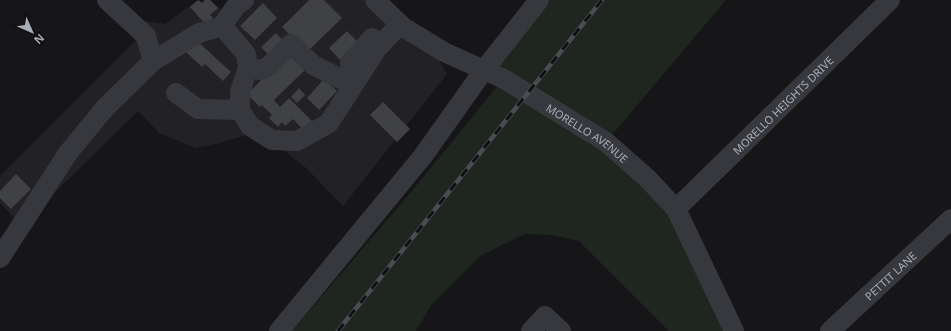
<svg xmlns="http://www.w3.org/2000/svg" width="951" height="331" font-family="'Noto Sans',sans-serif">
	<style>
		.built { fill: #222225 }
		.green { fill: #1e261f }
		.building { fill: #404145 }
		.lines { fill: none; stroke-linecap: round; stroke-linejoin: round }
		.minor { stroke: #37383d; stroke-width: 20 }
		.rail-casing { stroke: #4a4c52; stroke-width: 4.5 }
		.rail { stroke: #111113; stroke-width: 3; stroke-dasharray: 9; stroke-linecap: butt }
		.labels { text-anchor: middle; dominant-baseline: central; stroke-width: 3; stroke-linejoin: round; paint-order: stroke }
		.street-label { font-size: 11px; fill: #a8adb8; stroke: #111113 }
	</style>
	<rect width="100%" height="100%" fill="#161618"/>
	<polygon class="built" points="198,0 202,3 205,0 210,0 224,12 236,0 375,0 429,43 447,74 343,206 306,168 271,140 247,135 216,144 196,148 159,133 138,111 21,226 0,203 0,176 136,40 138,20 165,24"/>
	<polygon class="green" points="539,0 726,0 606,142 648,179 734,331 669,331 579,241 552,235 525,234 480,256 432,304 416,331 292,331 412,191 503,79 484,70"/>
	<g class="building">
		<polygon points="198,0 202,3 205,0 210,0 218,8 210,15 213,18 206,25 190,7"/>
		<polygon points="309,0 324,0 342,18 307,52 282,27"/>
		<polygon points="263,3 277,18 255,40 240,26"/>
		<polygon points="347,31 361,45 343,63 329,48"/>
		<polygon points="276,33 285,43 271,57 261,47"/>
		<polygon points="196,40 231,72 223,81 205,64 202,67 185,51"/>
		<polygon points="289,53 305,70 274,100 280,107 289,98 312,121 303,130 293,119 285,126 282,122 278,127 269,118 272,115 262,105 260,107 247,94"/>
		<polygon points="324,79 337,91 319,110 307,98"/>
		<polygon points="299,88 305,95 297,103 291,97"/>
		<polygon points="383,102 410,129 397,142 370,115"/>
		<polygon points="16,174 31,189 11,209 0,198 0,191"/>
	</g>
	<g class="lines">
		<g class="minor">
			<polyline points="107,0 146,36 153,61"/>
			<path id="s1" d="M375,0L403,27L444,52L504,79L606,142L648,179L676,209L734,331"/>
			<polyline points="222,26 246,54 248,68 240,92 240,110 250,126 272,140 297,141 329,123 376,50 400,24"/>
			<polyline points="248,68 261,70 269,66 291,44 313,65 353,85"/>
			<polyline points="353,85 350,63 372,38"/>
			<polyline points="176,93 198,109 240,110"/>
			<path id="s2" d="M676,209L890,0"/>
			<polyline points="0,258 68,153 105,108 153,61 199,33 222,26 236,6 244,0"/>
			<polyline points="279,331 423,156 484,70 539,0"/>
			<polyline points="531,331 545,316 561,331"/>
			<path id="s3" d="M830,331L951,219"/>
		</g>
		<g class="rail-casing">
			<polyline id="rail" points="338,331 602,0"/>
		</g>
		<use href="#rail" class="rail"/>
	</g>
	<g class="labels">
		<g class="street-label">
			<text stroke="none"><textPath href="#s2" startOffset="149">MORELLO HEIGHTS DRIVE</textPath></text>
			<text stroke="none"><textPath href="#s1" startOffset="252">MORELLO AVENUE</textPath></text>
			<text stroke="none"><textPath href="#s3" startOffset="82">PETTIT LANE</textPath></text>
		</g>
	</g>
	<g transform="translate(32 32) rotate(135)" stroke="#111113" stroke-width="3" paint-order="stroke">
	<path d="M0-3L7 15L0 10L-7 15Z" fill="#a8adb8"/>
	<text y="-6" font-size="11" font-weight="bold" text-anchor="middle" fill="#a8adb8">N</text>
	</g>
</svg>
